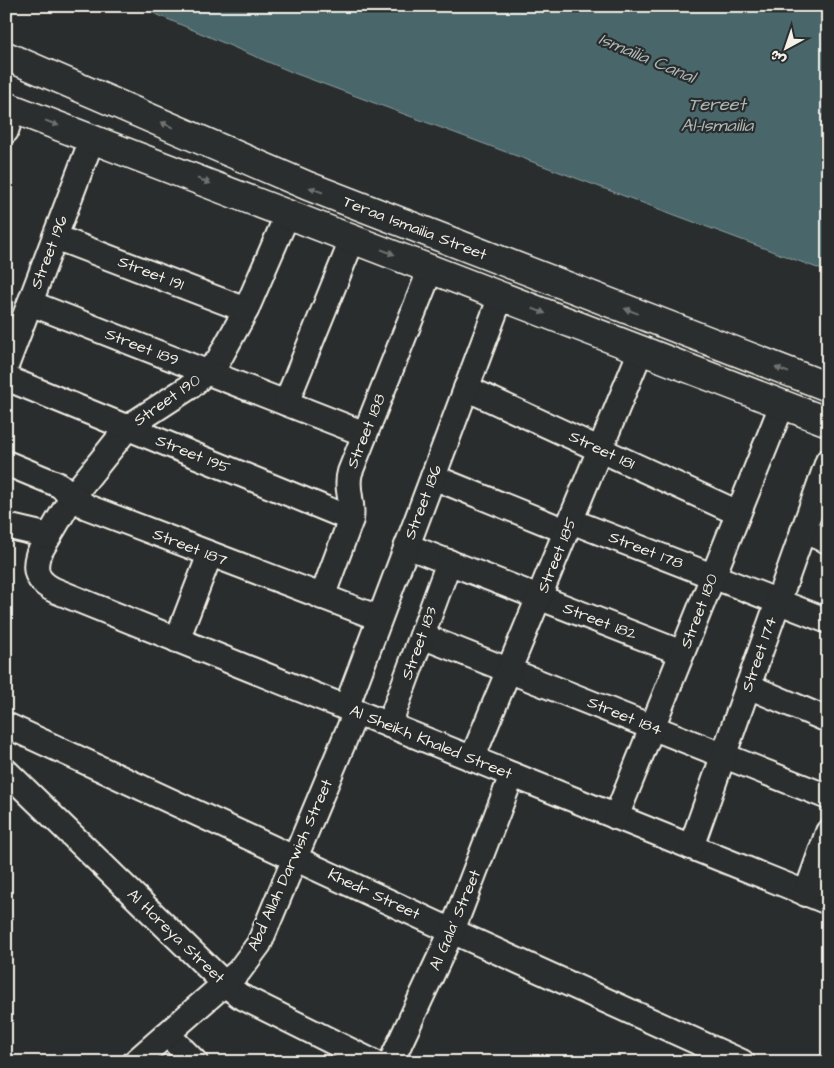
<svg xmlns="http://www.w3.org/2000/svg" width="834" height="1068" font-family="'Architects Daughter','Playpen Sans Arabic',sans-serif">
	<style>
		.water { fill: #48666b; stroke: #8d9e9d }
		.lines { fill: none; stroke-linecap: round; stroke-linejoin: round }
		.street-casing { stroke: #f4f1e8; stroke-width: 28 }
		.primary-casing { stroke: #f4f1e8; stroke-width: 31 }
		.street { stroke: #2a2d2e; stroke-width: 24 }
		.primary { stroke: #2a2d2e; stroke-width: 28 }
		.oneway { fill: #71726f }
		.labels { text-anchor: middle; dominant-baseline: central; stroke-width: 4.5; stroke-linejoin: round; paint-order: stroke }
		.street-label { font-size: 16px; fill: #f4f1e8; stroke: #2a2d2e }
		.water-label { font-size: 18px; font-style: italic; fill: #afb9b6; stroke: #2a2d2e }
	</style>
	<rect width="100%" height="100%" fill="#2a2d2e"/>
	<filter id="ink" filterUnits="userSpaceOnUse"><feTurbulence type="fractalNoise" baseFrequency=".02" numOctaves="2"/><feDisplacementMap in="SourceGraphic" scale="10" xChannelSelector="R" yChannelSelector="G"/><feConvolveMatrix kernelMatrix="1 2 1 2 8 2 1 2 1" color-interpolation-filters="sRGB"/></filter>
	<g filter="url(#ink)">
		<polygon class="water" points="137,6 828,6 828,272 294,73"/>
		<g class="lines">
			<g class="street-casing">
				<g id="street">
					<polyline points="6,131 13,109"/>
					<path d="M288,213L246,310L218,361L191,386L128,427L72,497L38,555C33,572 38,582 54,590L828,902"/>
					<polyline points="55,237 246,310"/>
					<polyline points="30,303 365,434"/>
					<polyline points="6,366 92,139"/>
					<polyline points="6,378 351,519"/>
					<polyline points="466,388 738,513"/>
					<polyline points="286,403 353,238"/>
					<polyline points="6,463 59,485 87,507 379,618"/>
					<polyline points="433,477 566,531"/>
					<polyline points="571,521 828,621"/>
					<polyline points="6,526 49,536"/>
					<polyline points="803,531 828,541"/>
					<polyline points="407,546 682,653"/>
					<path d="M322,597L351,519C354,502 345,489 350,472L431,268"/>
					<polyline points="422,636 828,797"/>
					<polyline points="177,640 210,554"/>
					<polyline points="748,686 828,720"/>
					<polyline points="346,708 501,296"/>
					<polyline points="6,725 452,931 742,1062"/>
					<polyline points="389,725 449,562"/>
					<polyline points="472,759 641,350"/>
					<polyline points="6,771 225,984 240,996 373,1062"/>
					<polyline points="616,817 782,405"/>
					<polyline points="691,847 828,461"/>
					<polyline points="806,894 828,832"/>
					<polyline points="167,1034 195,1062"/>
					<polyline points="135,1062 239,971 259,944 356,712"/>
					<polyline points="391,1062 452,931 512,775"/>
				</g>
			</g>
			<g class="primary-casing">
				<g id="primary">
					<polyline points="6,56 308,186 828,387"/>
					<polyline points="6,106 828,422"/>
				</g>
			</g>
			<use href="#street" class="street"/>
			<use href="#primary" class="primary"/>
		</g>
		<defs><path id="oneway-solid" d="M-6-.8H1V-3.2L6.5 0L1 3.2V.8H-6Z" transform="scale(1.25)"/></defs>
		<g class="oneway">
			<use href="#oneway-solid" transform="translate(52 123) rotate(21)"/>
			<use href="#oneway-solid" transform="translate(167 125) rotate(-157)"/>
			<use href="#oneway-solid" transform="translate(204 181) rotate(21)"/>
			<use href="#oneway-solid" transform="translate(316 190) rotate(-159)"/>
			<use href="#oneway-solid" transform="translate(388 252) rotate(21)"/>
			<use href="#oneway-solid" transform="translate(539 311) rotate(21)"/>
			<use href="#oneway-solid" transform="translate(631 311) rotate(-159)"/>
			<use href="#oneway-solid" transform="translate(782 370) rotate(-159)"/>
		</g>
	</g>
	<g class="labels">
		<g class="street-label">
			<text transform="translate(415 228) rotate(21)">Teraa Ismailia Street</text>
			<text transform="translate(49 252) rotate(-69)">Street 196</text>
			<text transform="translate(151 273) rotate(21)">Street 191</text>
			<text transform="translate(142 347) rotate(21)">Street 189</text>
			<text transform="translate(167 400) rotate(-35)">Street 190</text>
			<text transform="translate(366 431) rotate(-68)">Street 188</text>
			<text transform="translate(602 450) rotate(25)">Street 181</text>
			<text transform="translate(193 454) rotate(22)">Street 195</text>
			<text transform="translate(423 502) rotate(-69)">Street 186</text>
			<text transform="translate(190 547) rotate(21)">Street 187</text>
			<text transform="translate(646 550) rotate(21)">Street 178</text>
			<text transform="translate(557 555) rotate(-68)">Street 185</text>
			<text transform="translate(699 611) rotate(-69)">Street 180</text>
			<text transform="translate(600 621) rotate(21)">Street 182</text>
			<text transform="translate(419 643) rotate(-70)">Street 183</text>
			<text transform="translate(759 654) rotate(-71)">Street 174</text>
			<text transform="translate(625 716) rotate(22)">Street 184</text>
			<text transform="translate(431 742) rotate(22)">Al Sheikh Khaled Street</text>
			<text transform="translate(290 865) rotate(-66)">Abd Allah Darwish Street</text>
			<text transform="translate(374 894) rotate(25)">Khedr Street</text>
			<text transform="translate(455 920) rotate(-67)">Al Gala' Street</text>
			<text transform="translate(176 936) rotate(44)">Al Horeya Street</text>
		</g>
		<g class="water-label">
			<text transform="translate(647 58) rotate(23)">Ismaïlia Canal</text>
			<text x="717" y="104">Tereet<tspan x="717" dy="21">Al-Ismailia</tspan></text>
		</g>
	</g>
	<rect width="834" height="1068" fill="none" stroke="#2a2d2e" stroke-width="25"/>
	<rect x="12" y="12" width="809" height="1043" fill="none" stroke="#f4f1e8" stroke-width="2" filter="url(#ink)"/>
	<g transform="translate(786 48) rotate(220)" stroke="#2a2d2e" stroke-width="4" paint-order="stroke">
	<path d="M0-4L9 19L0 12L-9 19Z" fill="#f4f1e8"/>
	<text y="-8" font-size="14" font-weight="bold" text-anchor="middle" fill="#f4f1e8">ش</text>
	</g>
</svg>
